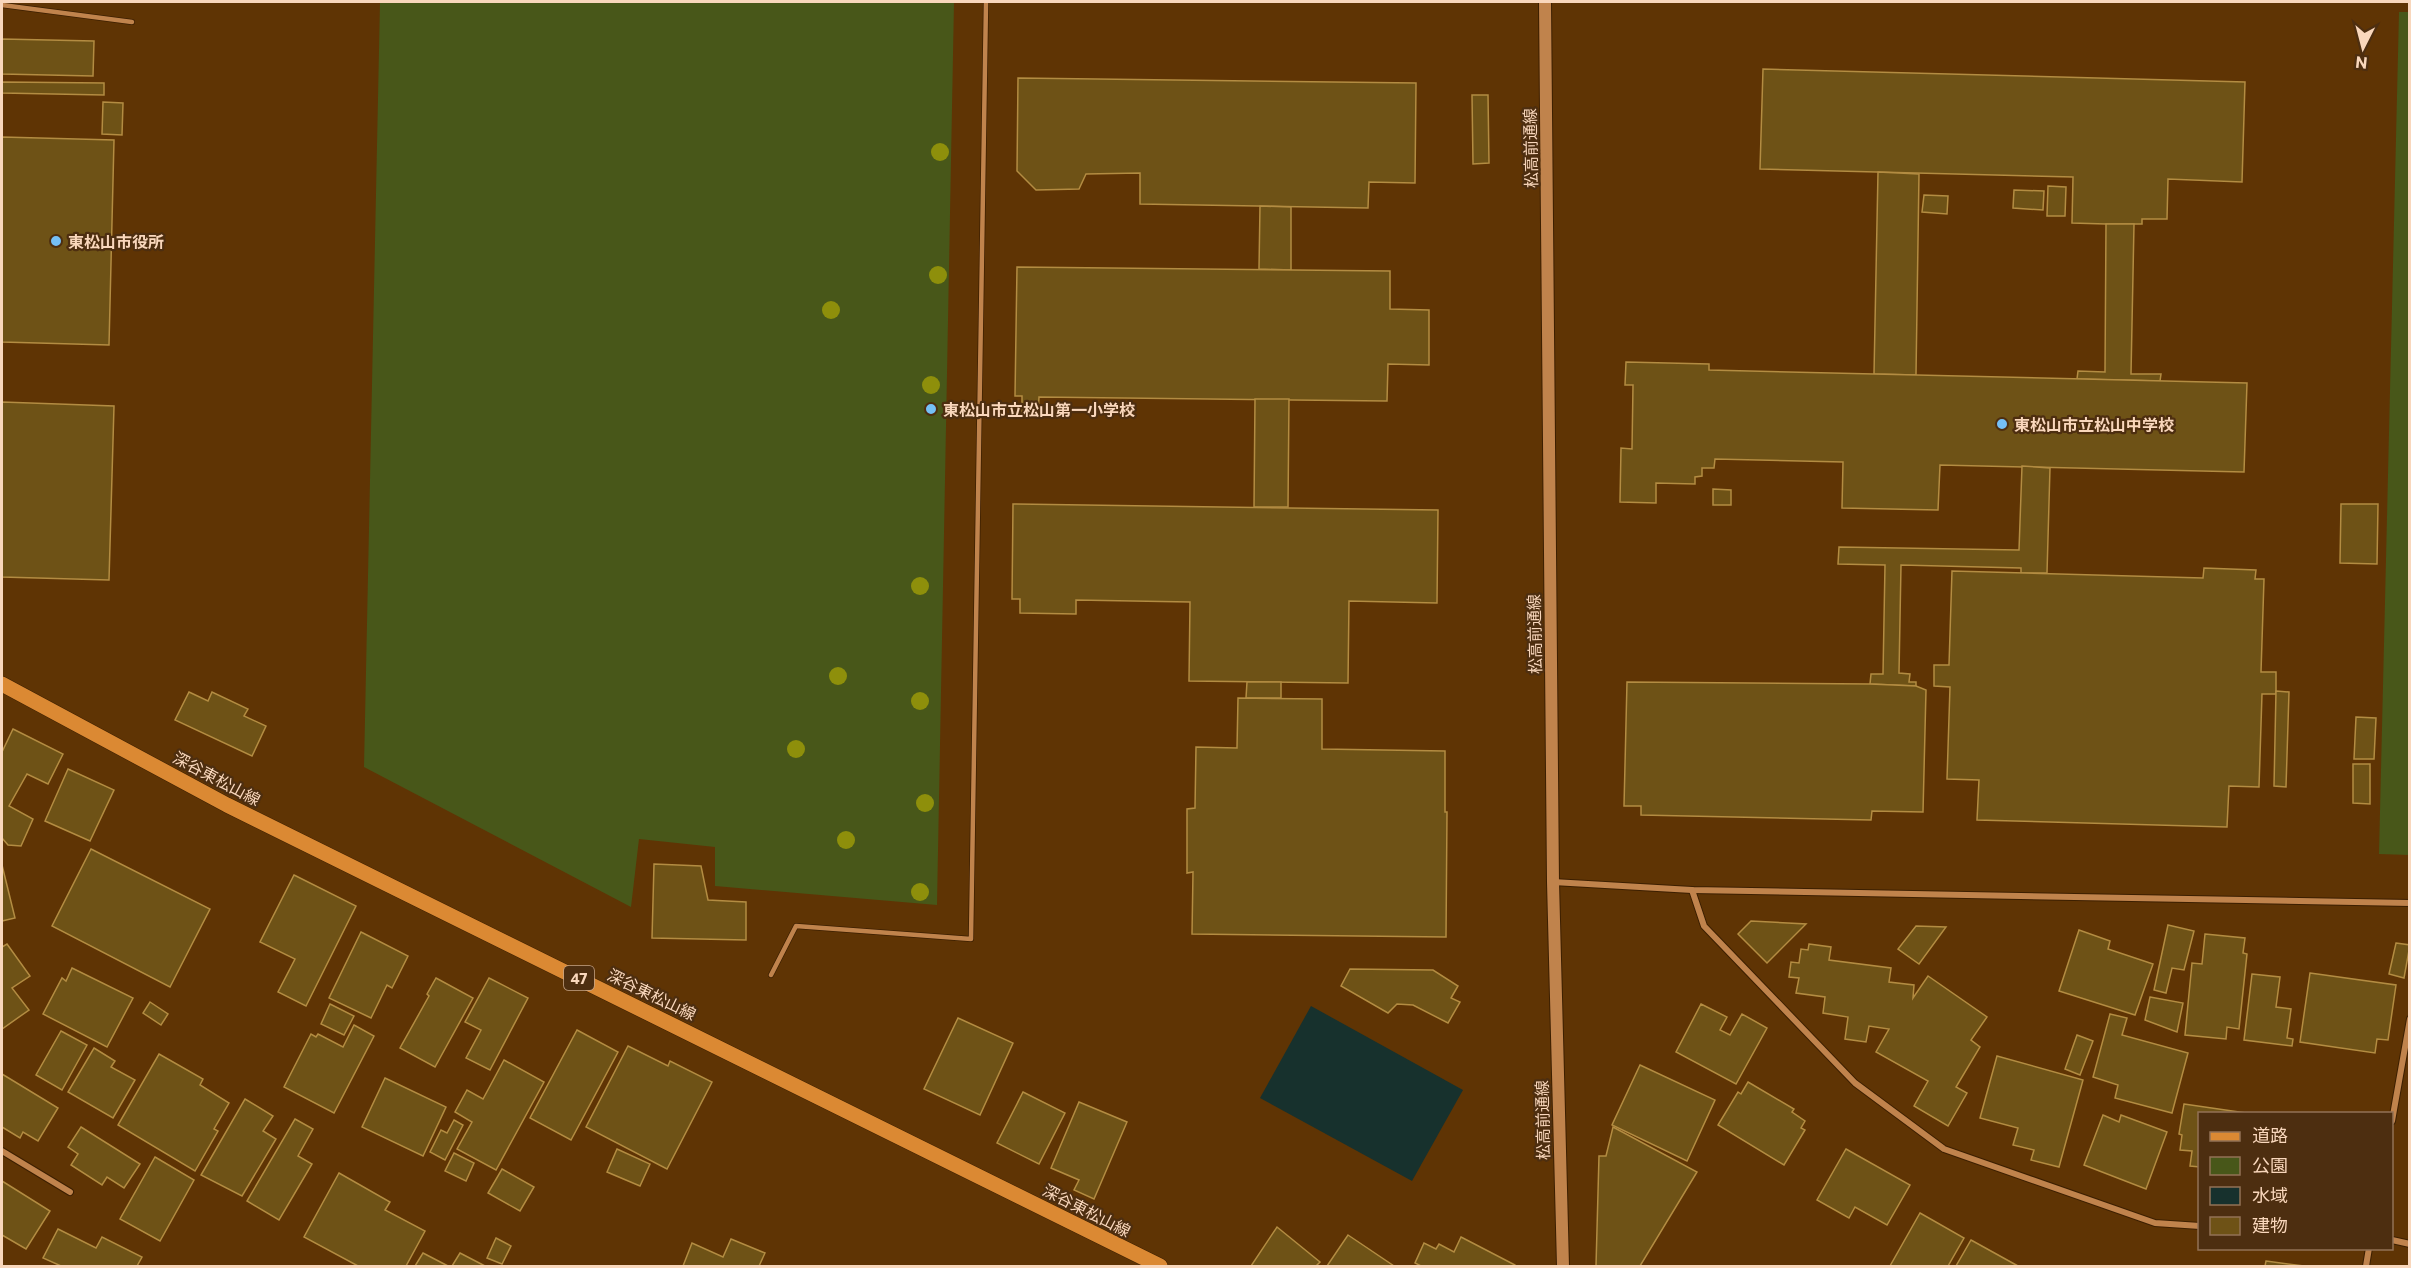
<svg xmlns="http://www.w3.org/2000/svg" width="2411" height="1268" font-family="Commissioner,'Noto Sans JP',sans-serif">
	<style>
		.green { fill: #485719 }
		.water { fill: #17312d }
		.building { fill: #6e5216; stroke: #b38c42; stroke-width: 1.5 }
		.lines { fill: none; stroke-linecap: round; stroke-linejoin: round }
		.lane-casing { stroke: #3c1f00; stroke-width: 6 }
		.street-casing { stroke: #3c1f00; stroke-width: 8 }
		.secondary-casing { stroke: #3c1f00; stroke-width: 14 }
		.primary-casing { stroke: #3c1f00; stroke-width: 16 }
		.lane { stroke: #c0834c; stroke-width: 4.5 }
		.street { stroke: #c0834c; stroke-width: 6 }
		.secondary { stroke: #c0834c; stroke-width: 12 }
		.primary { stroke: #db8933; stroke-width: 15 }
		.tree { fill: #8e8f0b }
		.poi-dot { fill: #75c0f6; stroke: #4d2e10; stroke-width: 2 }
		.labels { text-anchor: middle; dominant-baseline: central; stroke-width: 4.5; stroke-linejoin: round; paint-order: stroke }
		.shield { fill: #4d2e10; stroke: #c5a488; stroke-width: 1.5 }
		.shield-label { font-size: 15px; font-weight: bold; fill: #f9d7bc }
		.street-label { font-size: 16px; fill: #f9d7bc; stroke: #4d2e10 }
		.poi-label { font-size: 16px; font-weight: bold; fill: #f9d7bc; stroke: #4d2e10; text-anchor: start }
	</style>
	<rect width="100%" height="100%" fill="#5f3404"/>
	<g class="green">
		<polygon points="380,2 954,2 937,905 715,886 715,847 639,839 631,907 364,767"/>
		<polygon points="2399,12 2410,12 2409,855 2379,854"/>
	</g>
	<polygon class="water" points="1311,1006 1463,1090 1412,1181 1260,1098"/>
	<g class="building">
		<polygon points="2,39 94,41 93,76 2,74"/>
		<polygon points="1763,69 2245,82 2242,182 2168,179 2167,219 2142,219 2142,224 2106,224 2072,223 2073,177 1760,169"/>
		<polygon points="1018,78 1416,83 1415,183 1369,182 1368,208 1140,204 1140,173 1086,174 1079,189 1036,190 1017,171"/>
		<polygon points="2,82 104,83 104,95 2,93"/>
		<polygon points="1472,95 1488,95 1489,163 1473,164"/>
		<polygon points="103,102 123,103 122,135 102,134"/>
		<polygon points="2,137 114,140 109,345 2,342"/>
		<polygon points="1878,172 1919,174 1916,375 1874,374"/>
		<polygon points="2048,186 2066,187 2065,216 2047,216"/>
		<polygon points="2014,190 2044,191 2043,210 2013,208"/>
		<polygon points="1924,195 1948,196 1947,214 1922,212"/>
		<polygon points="1260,206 1291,207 1291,270 1259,269"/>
		<polygon points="2106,224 2134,224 2131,374 2161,374 2160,381 2077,379 2078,371 2105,372"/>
		<polygon points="1017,267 1390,271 1390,309 1429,310 1429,365 1388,364 1387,401 1039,397 1038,414 1022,414 1022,396 1015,396"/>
		<polygon points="1626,362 1709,364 1709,370 2247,383 2244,472 1940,465 1938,510 1842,508 1843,462 1715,459 1714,468 1702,468 1702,476 1695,477 1695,484 1656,483 1656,503 1620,502 1621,448 1632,449 1633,385 1625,385"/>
		<polygon points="1255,399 1289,399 1288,507 1254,507"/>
		<polygon points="2,402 114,406 109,580 2,577"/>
		<polygon points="2022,466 2050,468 2047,573 2021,573 2021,568 1901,565 1899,673 1910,674 1909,682 1916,682 1916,686 1870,684 1871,674 1883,674 1885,565 1838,564 1839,547 2019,550"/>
		<polygon points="1713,489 1731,490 1731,505 1713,505"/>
		<polygon points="1013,504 1438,510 1437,603 1349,601 1348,683 1189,681 1190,602 1076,600 1076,614 1020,613 1020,599 1012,599"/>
		<polygon points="2341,504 2378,504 2377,564 2340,563"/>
		<polygon points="2204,568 2256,570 2255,579 2264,579 2261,672 2276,672 2276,694 2262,694 2259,787 2229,786 2227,827 1977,820 1979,780 1947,779 1950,687 1934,686 1934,665 1949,665 1952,571 2203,578"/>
		<polygon points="1247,682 1281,682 1281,698 1246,698"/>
		<polygon points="1627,682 1870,684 1916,686 1926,690 1923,812 1872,811 1871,820 1641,815 1641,806 1624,806"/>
		<polygon points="2276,691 2289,692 2286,787 2274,786"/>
		<polygon points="189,692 208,701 212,692 248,709 244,716 266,726 252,756 175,720"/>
		<polygon points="1238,698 1322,699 1322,749 1445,751 1445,812 1447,812 1446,937 1192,934 1193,872 1187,873 1187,809 1195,808 1196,747 1237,748"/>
		<polygon points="2356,717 2376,718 2374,759 2354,759"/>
		<polygon points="13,729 63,754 48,784 27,774 9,806 33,819 21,846 8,845 2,838 2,752"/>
		<polygon points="2353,764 2370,764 2370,804 2353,803"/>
		<polygon points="68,769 114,790 90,841 45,821"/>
		<polygon points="91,849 210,909 170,987 52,926"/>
		<polygon points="654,864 701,866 708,900 746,902 746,940 652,938"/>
		<polygon points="2,865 15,918 2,921"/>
		<polygon points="294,875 356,906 306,1006 278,992 295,959 260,942"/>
		<polygon points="1751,921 1806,924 1767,963 1738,934"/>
		<polygon points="2168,925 2194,931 2184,970 2172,968 2166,993 2154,990"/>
		<polygon points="1916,926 1946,927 1919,964 1898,949"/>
		<polygon points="2079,930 2110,941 2108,949 2153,964 2135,1015 2059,991"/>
		<polygon points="361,932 408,956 392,988 387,985 371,1018 329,998"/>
		<polygon points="2205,934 2245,938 2243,953 2247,954 2239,1029 2227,1027 2226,1039 2185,1035 2192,963 2202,964"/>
		<polygon points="2396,943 2410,945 2404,978 2389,974"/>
		<polygon points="7,944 30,976 12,988 29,1010 2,1029 2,947"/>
		<polygon points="1809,944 1831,947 1829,960 1891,968 1889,982 1914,985 1913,998 1928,976 1987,1017 1971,1040 1980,1047 1956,1087 1967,1093 1948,1126 1914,1106 1928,1081 1876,1052 1889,1029 1869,1026 1866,1042 1845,1039 1848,1017 1823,1013 1825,997 1796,993 1799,978 1789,977 1791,962 1799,963 1801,949 1808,950"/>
		<polygon points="72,968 133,998 107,1047 43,1014 62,978 66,981"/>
		<polygon points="1350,969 1433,970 1458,986 1451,998 1460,1002 1448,1023 1413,1005 1397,1004 1388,1013 1341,986"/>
		<polygon points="2310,973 2396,985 2388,1040 2377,1039 2375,1053 2300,1042"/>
		<polygon points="2252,974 2280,977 2276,1007 2291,1009 2287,1038 2293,1039 2292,1046 2244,1040"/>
		<polygon points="436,978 473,998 435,1067 400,1048 429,996 427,994"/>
		<polygon points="489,978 528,998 490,1070 466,1058 481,1030 465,1022"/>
		<polygon points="2150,997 2183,1003 2177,1032 2145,1020"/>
		<polygon points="150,1002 168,1014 161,1025 143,1013"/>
		<polygon points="330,1004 354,1016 344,1035 321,1024"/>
		<polygon points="1701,1004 1727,1017 1720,1030 1730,1035 1742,1014 1767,1028 1736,1084 1676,1052"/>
		<polygon points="2110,1014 2127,1018 2122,1035 2188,1053 2172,1113 2115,1098 2118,1085 2093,1077"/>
		<polygon points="958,1018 1013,1043 980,1115 924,1089"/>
		<polygon points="354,1025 374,1036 334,1113 284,1087 311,1034 316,1037 318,1034 343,1047"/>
		<polygon points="577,1030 618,1052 571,1140 530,1118"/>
		<polygon points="61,1031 87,1045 62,1090 36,1075"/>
		<polygon points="2077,1035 2093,1041 2080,1075 2065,1069"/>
		<polygon points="628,1046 668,1066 670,1061 712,1082 667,1169 586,1127"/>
		<polygon points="94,1048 115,1061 111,1067 135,1080 113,1118 68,1092"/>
		<polygon points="159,1054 203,1079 200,1085 229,1103 214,1129 218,1131 195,1171 118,1125"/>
		<polygon points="1997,1056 2083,1080 2059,1167 2031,1160 2034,1150 2013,1145 2018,1128 1980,1118"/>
		<polygon points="504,1060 544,1082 496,1170 457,1149 472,1122 455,1112 467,1090 483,1099"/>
		<polygon points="1640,1065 1715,1100 1687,1161 1612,1125"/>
		<polygon points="2,1074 58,1108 38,1141 23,1132 20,1138 2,1127"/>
		<polygon points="385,1078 446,1107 423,1156 362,1127"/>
		<polygon points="1748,1082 1794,1109 1792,1112 1805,1121 1801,1128 1805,1130 1784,1165 1718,1125 1738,1092 1741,1094"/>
		<polygon points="1023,1092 1065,1113 1039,1164 997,1143"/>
		<polygon points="245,1099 273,1116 263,1131 276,1139 242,1196 201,1175"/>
		<polygon points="1079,1102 1127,1122 1094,1199 1074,1190 1079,1180 1051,1168"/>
		<polygon points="2184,1104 2253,1114 2200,1114 2200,1167 2190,1166 2192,1151 2180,1150 2182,1135 2179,1134"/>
		<polygon points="2103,1115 2119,1122 2121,1115 2167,1132 2146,1189 2084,1165"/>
		<polygon points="295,1119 313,1129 298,1156 312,1164 279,1220 247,1201"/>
		<polygon points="454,1120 463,1125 445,1160 430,1152 441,1130 447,1133"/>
		<polygon points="81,1127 140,1164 124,1188 107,1177 102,1185 71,1165 78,1154 68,1147"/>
		<polygon points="1613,1127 1697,1172 1640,1266 1596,1266 1599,1156 1606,1156"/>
		<polygon points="617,1149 650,1164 640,1186 607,1172"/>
		<polygon points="1846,1149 1910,1185 1887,1225 1855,1207 1849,1218 1817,1200"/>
		<polygon points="454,1153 474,1163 466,1181 445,1171"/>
		<polygon points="155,1157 194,1180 160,1241 120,1219"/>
		<polygon points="502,1169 534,1187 520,1211 488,1193"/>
		<polygon points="339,1173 390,1202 385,1210 425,1231 406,1266 358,1266 304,1237"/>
		<polygon points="2,1181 50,1211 26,1249 2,1235"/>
		<polygon points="1920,1213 1964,1238 1948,1266 1890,1266"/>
		<polygon points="1277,1227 1320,1262 1316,1266 1251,1266"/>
		<polygon points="58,1229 96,1248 102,1237 142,1257 137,1266 61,1266 43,1258"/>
		<polygon points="1348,1235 1394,1266 1327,1266"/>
		<polygon points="1461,1237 1515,1265 1515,1266 1421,1266 1415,1263 1424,1243 1436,1249 1439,1244 1454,1252"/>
		<polygon points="496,1238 511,1246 502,1264 487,1258"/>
		<polygon points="731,1239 765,1253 759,1266 683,1266 692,1243 723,1257"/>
		<polygon points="1971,1240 2018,1266 1956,1266"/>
		<polygon points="423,1253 448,1266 415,1266"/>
		<polygon points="460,1253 485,1266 452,1266"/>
		<polygon points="2266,1261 2304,1266 2265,1266"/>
	</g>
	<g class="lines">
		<g class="lane-casing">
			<g id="lane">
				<polyline points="2,5 132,22"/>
				<polyline points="771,975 796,926 971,939 986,2"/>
			</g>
		</g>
		<g class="street-casing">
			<g id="street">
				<polyline points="1553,882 1692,890 2410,903"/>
				<polyline points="1692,890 1704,926 1855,1083 1944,1149 2155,1223 2200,1226"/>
				<polyline points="2392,1121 2410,1019"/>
				<polyline points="2,1151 70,1192"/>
				<polyline points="2392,1240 2410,1244"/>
				<polyline points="2366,1266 2369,1248"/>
			</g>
		</g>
		<g class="secondary-casing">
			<polyline id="secondary" points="1545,2 1553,882 1563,1266"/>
		</g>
		<g class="primary-casing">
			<polyline id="primary" points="2,684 227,805 1160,1266"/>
		</g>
		<use href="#lane" class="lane"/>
		<use href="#street" class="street"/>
		<use href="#secondary" class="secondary"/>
		<use href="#primary" class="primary"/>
	</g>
	<g class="tree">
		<circle cx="940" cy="152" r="9"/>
		<circle cx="938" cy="275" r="9"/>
		<circle cx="831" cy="310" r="9"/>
		<circle cx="931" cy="385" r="9"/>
		<circle cx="920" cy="586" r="9"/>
		<circle cx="838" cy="676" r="9"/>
		<circle cx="920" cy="701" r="9"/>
		<circle cx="796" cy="749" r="9"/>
		<circle cx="925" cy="803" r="9"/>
		<circle cx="846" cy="840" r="9"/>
		<circle cx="920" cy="892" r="9"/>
	</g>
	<g class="poi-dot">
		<circle cx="56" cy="241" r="6"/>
		<circle cx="931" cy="409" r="6"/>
		<circle cx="2002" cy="424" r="6"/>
	</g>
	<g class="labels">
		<rect class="shield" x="564" y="966" width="30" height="24" rx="4.5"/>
		<g class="shield-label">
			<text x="579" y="978">47</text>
		</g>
		<g class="street-label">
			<text transform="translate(1530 148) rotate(-91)">松高前通線</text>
			<text transform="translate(1534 634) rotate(-91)">松高前通線</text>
			<text transform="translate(217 778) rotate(28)">深谷東松山線</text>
			<text transform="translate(652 994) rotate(26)">深谷東松山線</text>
			<text transform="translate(1542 1120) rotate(-91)">松高前通線</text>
			<text transform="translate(1087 1210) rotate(27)">深谷東松山線</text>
		</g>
		<g class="poi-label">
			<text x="68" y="241">東松山市役所</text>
			<text x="943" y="409">東松山市立松山第一小学校</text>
			<text x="2014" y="424">東松山市立松山中学校</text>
		</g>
	</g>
	<rect width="2411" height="1268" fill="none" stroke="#f9d7bc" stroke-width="6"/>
	<rect x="2198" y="1112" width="195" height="138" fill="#4d2e10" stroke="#927255" stroke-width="1.5"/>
	<rect x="2210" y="1132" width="30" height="9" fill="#db8933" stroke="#927255" stroke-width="1.5"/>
	<text x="2252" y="1142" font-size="18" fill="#f9d7bc">道路</text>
	<rect x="2210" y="1157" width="30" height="18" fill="#485719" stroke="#927255" stroke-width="1.5"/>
	<text x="2252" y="1172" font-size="18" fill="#f9d7bc">公園</text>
	<rect x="2210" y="1187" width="30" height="18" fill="#17312d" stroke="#927255" stroke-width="1.5"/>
	<text x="2252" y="1202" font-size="18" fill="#f9d7bc">水域</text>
	<rect x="2210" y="1217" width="30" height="18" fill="#6e5216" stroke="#927255" stroke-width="1.5"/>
	<text x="2252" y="1232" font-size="18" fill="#f9d7bc">建物</text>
	<g transform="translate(2363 48) rotate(186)" stroke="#4d2e10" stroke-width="4.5" paint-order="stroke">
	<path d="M0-4.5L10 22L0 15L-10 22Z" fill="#f9d7bc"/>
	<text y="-9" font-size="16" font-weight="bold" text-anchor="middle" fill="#f9d7bc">N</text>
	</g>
</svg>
